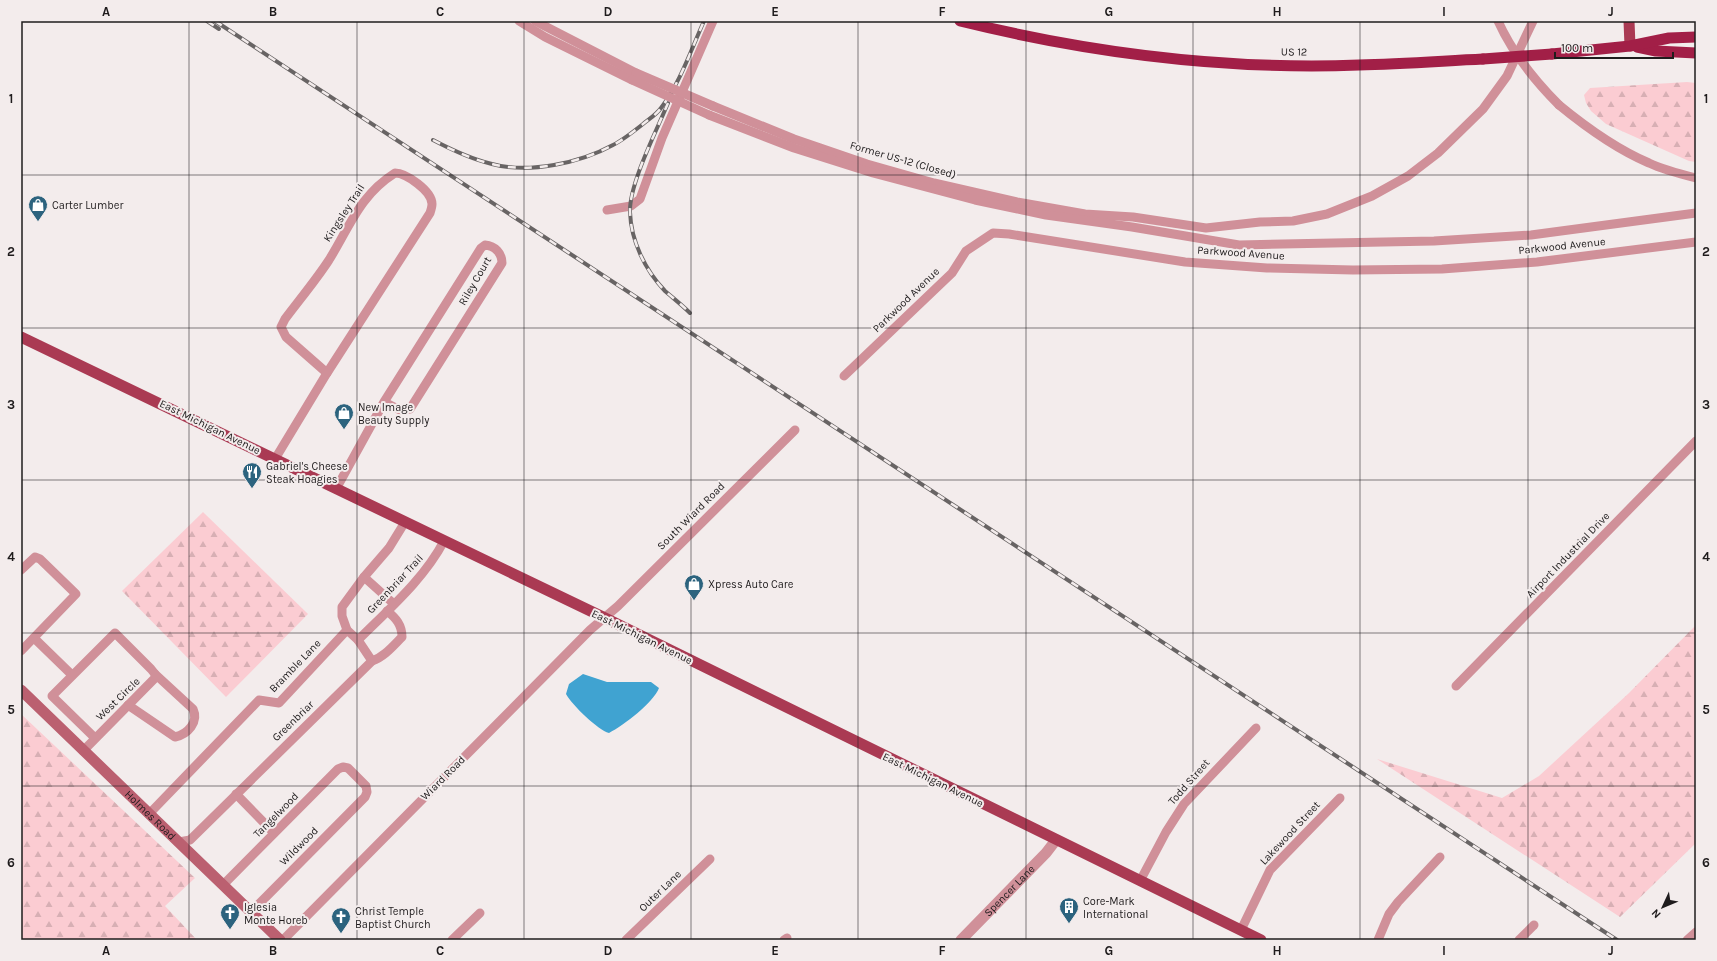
<svg xmlns="http://www.w3.org/2000/svg" width="1717" height="961" font-family="Karla,sans-serif">
	<style>
		.forest { fill: url(#forest-firs) }
		.water { fill: #40a3d1 }
		.lines { fill: none; stroke-linecap: round; stroke-linejoin: round }
		.minor { stroke: #d09099; stroke-width: 9 }
		.tertiary { stroke: #d09099; stroke-width: 11 }
		.secondary { stroke: #bb6070; stroke-width: 11 }
		.primary { stroke: #aa3a53; stroke-width: 11 }
		.trunk { stroke: #a21f47; stroke-width: 11 }
		.rail-casing { stroke: #686464; stroke-width: 4 }
		.rail { stroke: #f3ecec; stroke-width: 2.5; stroke-dasharray: 8; stroke-linecap: butt }
		.minor-bridge { stroke: #d09099; stroke-width: 9 }
		.trunk-bridge { stroke: #a21f47; stroke-width: 11 }
		.grid { fill: none; stroke: #1f1c1d; stroke-width: 1; stroke-opacity: 0.55 }
		.labels { text-anchor: middle; dominant-baseline: central; stroke-width: 4; stroke-linejoin: round; paint-order: stroke }
		.street-label { font-size: 11px; fill: #1f1c1d; stroke: #f3ecec }
		.poi-label { font-size: 11px; fill: #1f1c1d; stroke: #f3ecec; text-anchor: start }
		.neatline { fill: none; stroke: #1f1c1d; stroke-width: 1.5 }
		.grid-label { font-size: 13px; text-anchor: middle; font-weight: bold; fill: #1f1c1d }
	</style>
	<defs>
		<pattern id="forest-firs" width="22" height="20" patternUnits="userSpaceOnUse"><rect width="22" height="20" fill="#fbccd2"/><path d="M5 1l3.5 6h-7zM16 11l3.5 6h-7z" fill="#d7afb4"/></pattern>
	</defs>
	<rect width="100%" height="100%" fill="#f3ecec"/>
	<g class="forest">
		<polygon points="1687,82 1696,83 1696,162 1689,161 1606,124 1591,111 1586,103 1584,95 1590,88"/>
		<polygon points="203,512 308,614 226,697 122,591"/>
		<polygon points="1696,625 1696,843 1620,917 1377,759 1502,798 1539,776 1629,693"/>
		<polygon points="21,714 195,878 165,906 197,940 21,940"/>
	</g>
	<path class="water" d="M583,674L607,682H651L659,688C653,703 624,725 609,733C598,730 572,705 566,694L569,684Z"/>
	<g class="lines">
		<g class="minor">
			<polyline points="519,21 545,37 632,80"/>
			<polyline points="535,21 636,73"/>
			<path d="M1559,105C1587,128 1616,149 1649,163C1664,170 1680,174 1696,178"/>
			<polyline points="713,106 794,139 867,164 934,183 1017,202 1085,214 1133,217 1206,228 1260,222 1293,221 1327,214 1372,196 1408,176 1438,153 1483,109 1507,76 1533,21"/>
			<polyline points="709,115 794,148 873,173 975,200 1046,215 1132,227 1239,245 1434,241 1531,235 1696,213"/>
			<path d="M395,173C406,173 432,191 432,204C432,207 431,210 430,213L327,373L286,337L281,327L285,319C300,299 316,280 329,260C350,226 360,195 395,173Z"/>
			<polyline points="607,210 631,206 640,199 662,138 713,21"/>
			<polyline points="844,376 952,273 966,251 993,233 1009,234 1185,262 1267,268 1353,270 1442,269 1537,262 1696,242"/>
			<polyline points="275,459 327,373"/>
			<path d="M336,489L384,402L481,248L485,245C495,246 502,253 502,263L410,409L400,410L384,402"/>
			<polyline points="21,570 35,557 40,559 76,594 21,651"/>
			<polyline points="364,577 394,604"/>
			<polyline points="347,630 358,640 372,661"/>
			<polyline points="34,638 72,675"/>
			<path d="M358,640C389,609 424,579 444,541"/>
			<polyline points="1456,686 1696,441"/>
			<path d="M128,705L175,737C188,734 199,722 193,709L155,674"/>
			<polyline points="83,751 155,678 155,674 151,669 115,633 52,696 95,738"/>
			<polyline points="236,794 274,833"/>
			<polyline points="149,814 259,700 279,703 347,630 342,616 342,607 364,577 389,548 405,522"/>
			<path d="M179,842L190,840L372,661C384,657 393,646 402,637C402,625 396,618 387,611"/>
			<polyline points="1140,881 1166,832 1184,804 1256,728"/>
			<polyline points="223,885 338,769 343,767 348,768 366,786 367,792 365,797 251,912"/>
			<polyline points="1241,930 1270,870 1340,798"/>
			<polyline points="283,940 590,630 618,606 795,430"/>
			<polyline points="452,940 480,913"/>
			<polyline points="626,940 710,859"/>
			<polyline points="784,940 787,938"/>
			<polyline points="1378,940 1389,914 1398,902 1440,857"/>
			<polyline points="1519,940 1534,925"/>
			<polyline points="1687,940 1696,932"/>
		</g>
		<path class="tertiary" id="s1" d="M961,940L1046,853L1056,840"/>
		<path class="secondary" id="s2" d="M21,690L280,940"/>
		<g class="primary">
			<polyline points="1629,21 1630,46"/>
			<polyline points="21,337 603,617 1261,940"/>
		</g>
		<g class="trunk">
			<path d="M960,21C1090,53 1226,70 1359,65C1401,64 1442,61 1483,59"/>
			<polyline points="1637,47 1656,51 1696,53"/>
			<polyline points="1552,54 1630,46 1669,38 1696,37"/>
		</g>
		<g class="rail-casing">
			<g id="rail">
				<polyline points="207,21 219,29"/>
				<polyline points="215,21 1617,940"/>
				<path d="M668,103C657,130 629,184 630,212C631,241 645,270 665,291C673,298 682,305 690,313"/>
				<path d="M433,140C452,150 471,159 492,164C529,174 580,163 613,145C623,140 633,132 643,124C649,119 656,115 661,108C680,83 691,50 704,21"/>
			</g>
		</g>
		<use href="#rail" class="rail"/>
		<g class="minor-bridge">
			<path d="M1498,21C1512,52 1535,81 1559,105"/>
			<polyline points="636,73 713,106"/>
			<polyline points="632,80 709,115"/>
		</g>
		<polyline class="trunk-bridge" points="1483,59 1552,54"/>
	</g>
	<path class="grid" d="M189,21V940M357,21V940M524,21V940M691,21V940M858,21V940M1026,21V940M1193,21V940M1360,21V940M1528,21V940M21,175H1696M21,328H1696M21,480H1696M21,633H1696M21,786H1696"/>
	<defs>
		<g id="shop-pin" transform="scale(1)"><path d="M0 17L-7.5 6A9.5 9.5 0 1 1 7.5 6Z" fill="#2c637e" stroke="#f3ecec"/><path d="M-5-2.5h2.3a2.7 3.5 0 0 1 5.4 0H5L5.5 6h-11ZM-1.5-2.5h3a1.5 2.3 0 0 0-3 0Z" fill="#fff"/></g>
		<g id="restaurant-pin" transform="scale(1)"><path d="M0 17L-7.5 6A9.5 9.5 0 1 1 7.5 6Z" fill="#2c637e" stroke="#f3ecec"/><path d="M-5-6h1v4h1v-4h1v4h1v-4h1v5L-1.5 .5V6h-2V.5L-5-1ZM5-6V6H3V1.5H1.5Q1.5-4 5-6Z" fill="#fff"/></g>
		<g id="building-pin" transform="scale(1)"><path d="M0 17L-7.5 6A9.5 9.5 0 1 1 7.5 6Z" fill="#2c637e" stroke="#f3ecec"/><path d="M-4-6H4V6H1V3H-1V6H-4ZM-2.5-4.3h1.7v1.8h-1.7ZM.8-4.3h1.7v1.8H.8ZM-2.5-1h1.7V.8h-1.7ZM.8-1h1.7V.8H.8Z" fill="#fff"/></g>
		<g id="church-pin" transform="scale(1)"><path d="M0 17L-7.5 6A9.5 9.5 0 1 1 7.5 6Z" fill="#2c637e" stroke="#f3ecec"/><path d="M-1.2-6h2.4v3.5h3.3v2.4h-3.3V6h-2.4V-.1h-3.3v-2.4h3.3Z" fill="#fff"/></g>
	</defs>
	<g fill-rule="evenodd">
		<use href="#shop-pin" x="38" y="205"/>
		<use href="#shop-pin" x="344" y="413"/>
		<use href="#restaurant-pin" x="252" y="472"/>
		<use href="#shop-pin" x="694" y="584"/>
		<use href="#building-pin" x="1069" y="907"/>
		<use href="#church-pin" x="230" y="913"/>
		<use href="#church-pin" x="341" y="917"/>
	</g>
	<g class="labels">
		<g class="street-label">
			<text transform="translate(1294 52) rotate(1)">US 12</text>
			<text transform="translate(903 160) rotate(16)">Former US-12 (Closed)</text>
			<text transform="translate(344 213) rotate(-57)">Kingsley Trail</text>
			<text transform="translate(1562 246) rotate(-6)">Parkwood Avenue</text>
			<text transform="translate(1241 253) rotate(4)">Parkwood Avenue</text>
			<text transform="translate(475 281) rotate(-60)">Riley Court</text>
			<text transform="translate(906 300) rotate(-44)">Parkwood Avenue</text>
			<text transform="translate(210 427) rotate(26)">East Michigan Avenue</text>
			<text transform="translate(691 516) rotate(-45)">South Wiard Road</text>
			<text transform="translate(1568 555) rotate(-46)">Airport Industrial Drive</text>
			<text transform="translate(395 584) rotate(-47)">Greenbriar Trail</text>
			<text transform="translate(642 637) rotate(26)">East Michigan Avenue</text>
			<text transform="translate(295 666) rotate(-46)">Bramble Lane</text>
			<text transform="translate(118 699) rotate(-44)">West Circle</text>
			<text transform="translate(293 721) rotate(-44)">Greenbriar</text>
			<text transform="translate(443 778) rotate(-45)">Wiard Road</text>
			<text transform="translate(933 780) rotate(26)">East Michigan Avenue</text>
			<text transform="translate(1189 782) rotate(-49)">Todd Street</text>
			<text stroke="none"><textPath href="#s2" startOffset="180">Holmes Road</textPath></text>
			<text transform="translate(276 815) rotate(-45)">Tangelwood</text>
			<text transform="translate(1290 833) rotate(-47)">Lakewood Street</text>
			<text transform="translate(299 846) rotate(-45)">Wildwood</text>
			<text transform="translate(660 891) rotate(-44)">Outer Lane</text>
			<text stroke="none"><textPath href="#s1" startOffset="69">Spencer Lane</textPath></text>
		</g>
		<g class="poi-label">
			<text x="52" y="205">Carter Lumber</text>
			<text x="358" y="407">New Image<tspan x="358" dy="13">Beauty Supply</tspan></text>
			<text x="266" y="466">Gabriel's Cheese<tspan x="266" dy="13">Steak Hoagies</tspan></text>
			<text x="708" y="584">Xpress Auto Care</text>
			<text x="1083" y="901">Core-Mark<tspan x="1083" dy="13">International</tspan></text>
			<text x="244" y="907">Iglesia<tspan x="244" dy="13">Monte Horeb</tspan></text>
			<text x="355" y="911">Christ Temple<tspan x="355" dy="13">Baptist Church</tspan></text>
		</g>
	</g>
	<rect width="1717" height="961" fill="none" stroke="#f3ecec" stroke-width="44"/>
	<g transform="translate(1663 907) rotate(226)" stroke="#f3ecec" stroke-width="3" paint-order="stroke">
	<path d="M0-3L7 15L0 10L-7 15Z" fill="#1f1c1d"/>
	<text y="-6" font-size="11" font-weight="bold" text-anchor="middle" fill="#1f1c1d">N</text>
	</g>
	<path d="M1555 52v6h118v-6" fill="none" stroke="#1f1c1d" stroke-width="2"/>
	<text x="1561" y="52" font-size="12" fill="#1f1c1d" stroke="#f3ecec" stroke-width="3" paint-order="stroke">100 m</text>
	<rect x="22" y="22" width="1673" height="917" class="neatline"/>
	<g class="grid-label">
		<text x="106" y="16">A</text>
		<text x="273" y="16">B</text>
		<text x="440" y="16">C</text>
		<text x="608" y="16">D</text>
		<text x="775" y="16">E</text>
		<text x="942" y="16">F</text>
		<text x="1109" y="16">G</text>
		<text x="1277" y="16">H</text>
		<text x="1444" y="16">I</text>
		<text x="1611" y="16">J</text>
		<text x="11" y="103">1</text>
		<text x="1706" y="103">1</text>
		<text x="11" y="256">2</text>
		<text x="1706" y="256">2</text>
		<text x="11" y="409">3</text>
		<text x="1706" y="409">3</text>
		<text x="11" y="561">4</text>
		<text x="1706" y="561">4</text>
		<text x="11" y="714">5</text>
		<text x="1706" y="714">5</text>
		<text x="11" y="867">6</text>
		<text x="1706" y="867">6</text>
		<text x="106" y="955">A</text>
		<text x="273" y="955">B</text>
		<text x="440" y="955">C</text>
		<text x="608" y="955">D</text>
		<text x="775" y="955">E</text>
		<text x="942" y="955">F</text>
		<text x="1109" y="955">G</text>
		<text x="1277" y="955">H</text>
		<text x="1444" y="955">I</text>
		<text x="1611" y="955">J</text>
	</g>
</svg>
